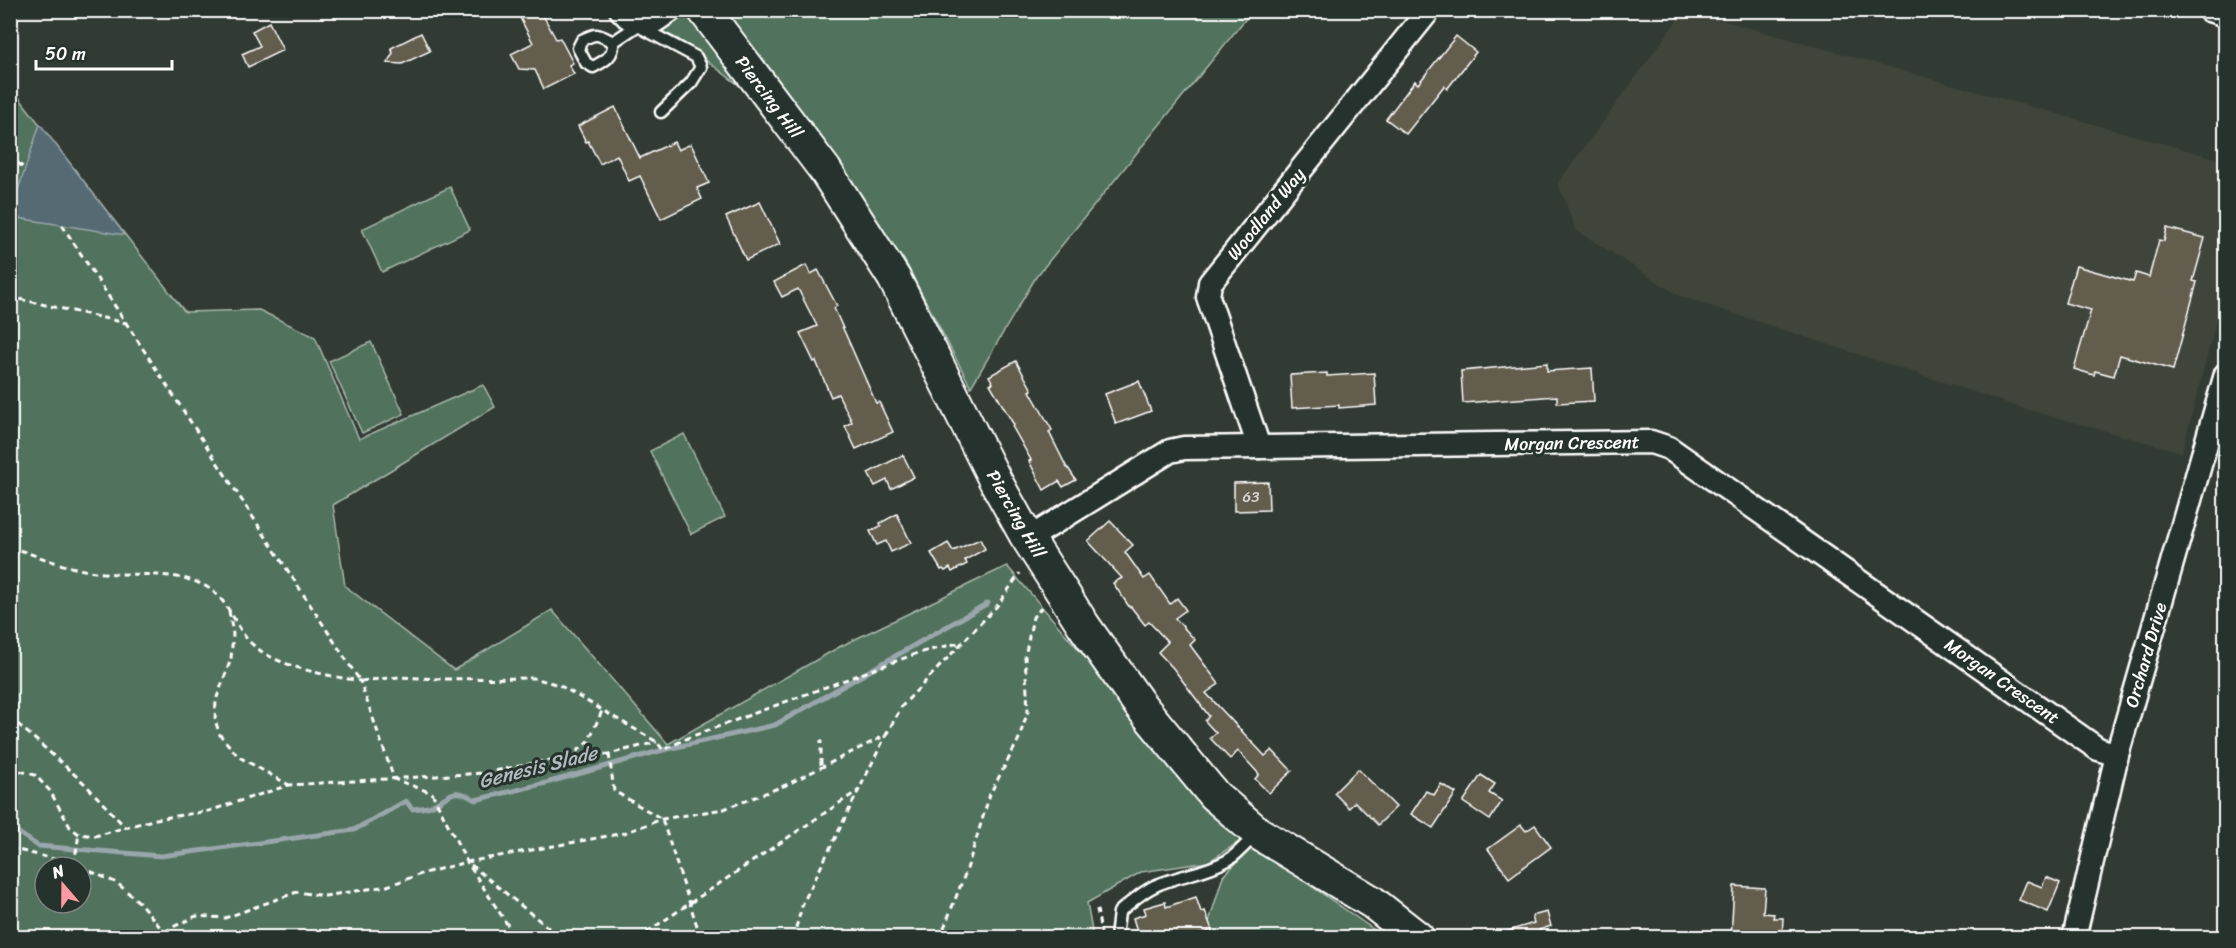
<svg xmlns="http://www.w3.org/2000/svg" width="2236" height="948" font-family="Sriracha,sans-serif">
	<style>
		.built { fill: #41453b }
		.green { fill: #51725c; stroke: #a8b8ae; stroke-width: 1.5; fill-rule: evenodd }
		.water { fill: #556b73; stroke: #99a6ab; stroke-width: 1.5 }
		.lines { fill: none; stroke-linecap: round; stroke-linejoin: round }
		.stream { stroke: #99a6ab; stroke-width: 5 }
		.building { fill: #645d4d; stroke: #fff; stroke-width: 1.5 }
		.lane-casing { stroke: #fff; stroke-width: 15 }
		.street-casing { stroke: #fff; stroke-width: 27 }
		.secondary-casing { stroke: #fff; stroke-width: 36 }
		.path { stroke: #fff; stroke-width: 3; stroke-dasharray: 6 4.5; stroke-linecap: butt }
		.lane { stroke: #26332d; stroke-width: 10 }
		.street { stroke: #26332d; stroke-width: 22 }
		.secondary { stroke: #26332d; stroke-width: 32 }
		.labels { text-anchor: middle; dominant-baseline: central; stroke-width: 6; stroke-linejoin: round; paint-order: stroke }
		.number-label { font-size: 15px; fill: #d8d6d2 }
		.street-label { font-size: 18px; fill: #fff; stroke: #26332d }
		.water-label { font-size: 20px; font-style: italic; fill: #b2bcc0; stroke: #26332d }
	</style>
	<rect width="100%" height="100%" fill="#323b33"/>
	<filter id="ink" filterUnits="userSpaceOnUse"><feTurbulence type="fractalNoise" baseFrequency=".0167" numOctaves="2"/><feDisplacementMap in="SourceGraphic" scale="12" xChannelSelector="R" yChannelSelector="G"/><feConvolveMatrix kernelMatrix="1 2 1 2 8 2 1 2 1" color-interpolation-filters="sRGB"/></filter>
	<g filter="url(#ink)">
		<polygon class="built" points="1685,10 2225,161 2225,287 2182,452 2025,409 1680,296 1576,230 1558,183"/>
		<g class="green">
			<polygon points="624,10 1252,11 1036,277 971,387 903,258 895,264 757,99 678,39 623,13"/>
			<path d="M10,86L185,312L259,310L315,337L359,439L483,385L495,407L333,505L345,586L454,670L552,610L668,744L841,646L1007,566L1242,840L1208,862L1141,872L1087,903L1093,937H11ZM45,867H81V903H45Z"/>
			<polygon points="450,187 470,230 382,272 362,229"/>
			<polygon points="371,342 404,414 362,433 329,361"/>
			<polygon points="684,434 725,517 691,534 650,451"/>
			<polygon points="1254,846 1383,936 1384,937 1204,938 1223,876"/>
		</g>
		<polygon class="water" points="40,124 125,235 11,217 11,211"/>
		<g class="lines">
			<path class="stream" d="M10,827L38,846L161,856L354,830L406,801L412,809C418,808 426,808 431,806C449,798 452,784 475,800L546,783L663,750L775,725L988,603"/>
		</g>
		<g class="building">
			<polygon points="516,10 540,10 556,39 560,38 573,63 569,65 574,74 544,89 535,70 519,69 511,54 533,43"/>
			<polygon points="269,22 283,50 248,67 242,54 260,46 252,31"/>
			<polygon points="421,33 430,51 402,64 387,63 393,53 391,48"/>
			<polygon points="1456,36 1476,52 1447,89 1444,86 1406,134 1386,119 1415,81 1418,84"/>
			<polygon points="615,107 640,158 674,142 678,150 691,144 709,183 697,188 702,199 661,219 640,176 629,181 617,155 600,164 588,141 586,142 578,126"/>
			<polygon points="760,202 780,244 746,260 726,217"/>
			<polygon points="2167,228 2205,238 2193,281 2197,282 2173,370 2120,355 2114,376 2095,371 2094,375 2074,369 2091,310 2065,303 2076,266 2133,282 2136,273 2149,277 2159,240 2164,241"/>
			<polygon points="806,265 811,274 818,270 837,306 834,308 876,403 879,402 893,432 856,449 845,426 852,422 838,394 831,397 816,361 814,362 800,333 817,326 798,289 782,297 774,282"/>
			<polygon points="1016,361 1032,390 1030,391 1052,430 1049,432 1067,468 1068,468 1076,480 1063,487 1059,481 1044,490 1029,461 1031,460 1012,426 1014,425 990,384 993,383 989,376"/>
			<polygon points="1547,363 1547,371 1592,368 1594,401 1557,403 1557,396 1463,403 1461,371"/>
			<polygon points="1327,373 1327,376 1374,373 1376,405 1339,408 1339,405 1292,408 1290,375"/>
			<polygon points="1139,381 1151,411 1116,424 1105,394"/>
			<polygon points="903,455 914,477 891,489 887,480 875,486 868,473"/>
			<polygon points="1268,482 1269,510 1234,511 1234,483"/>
			<polygon points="897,514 911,543 891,552 886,541 877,545 870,531 881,526 880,523"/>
			<polygon points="1110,521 1133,545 1125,552 1144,579 1150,575 1170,604 1177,598 1186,610 1175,618 1195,640 1190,645 1219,684 1206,693 1265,756 1272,750 1292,771 1269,793 1255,779 1259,774 1238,751 1230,759 1210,738 1216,733 1205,721 1209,716 1173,668 1158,652 1168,642 1149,622 1145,625 1131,607 1130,608 1113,583 1122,578 1088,541"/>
			<polygon points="980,539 985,549 965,560 967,564 952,572 950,568 945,571 943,569 941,570 931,553 948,543 953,551"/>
			<polygon points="1358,769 1396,807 1378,825 1355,802 1349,808 1334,793"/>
			<polygon points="1481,775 1495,784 1489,793 1502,801 1490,820 1463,802"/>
			<polygon points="1441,784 1456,793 1433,828 1411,814 1426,791 1434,795"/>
			<polygon points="1521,825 1526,831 1535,825 1551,847 1509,878 1488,849"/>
			<polygon points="2046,877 2060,883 2048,912 2019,900 2027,881 2042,887"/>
			<polygon points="1734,886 1765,888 1763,913 1774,914 1773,918 1783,918 1782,938 1731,938"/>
			<polygon points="1196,897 1201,912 1205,911 1212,930 1189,938 1139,938 1133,918 1146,914 1144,908 1165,902 1166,907"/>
			<polygon points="1547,912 1551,926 1539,930 1541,938 1498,938 1498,934 1534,923 1532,916"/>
		</g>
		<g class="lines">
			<g class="lane-casing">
				<g id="lane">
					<polyline points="638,26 696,57 701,67 691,83 661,112"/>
					<path d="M613,42C598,34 597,32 582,40L578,48L586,63L593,67C605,61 614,56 613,42L643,22"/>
					<path d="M1116,938L1119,912C1130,903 1144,890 1157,885C1180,875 1205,873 1228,860C1238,854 1247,843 1255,835"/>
				</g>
			</g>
			<g class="street-casing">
				<g id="street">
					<polyline points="621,10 628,17 655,21 671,10"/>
					<polyline points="2209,10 2226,15"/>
					<polyline points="1259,447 1208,297 1210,283 1429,10"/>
					<polyline points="1028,539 1170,451 1184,448 1651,442 1669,448 2098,749 2117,755"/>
					<polyline points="2074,938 2117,755 2226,374"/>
				</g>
			</g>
			<g class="secondary-casing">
				<polyline id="secondary" points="704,10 825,170 894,278 996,482 1025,534 1084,626 1140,705 1214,795 1258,833 1372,902 1418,938"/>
			</g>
			<g class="path">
				<polyline points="10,156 25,169"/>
				<polyline points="62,225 360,681 399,677 441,679 534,678 559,685 657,742 663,750 690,737 918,653 963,642"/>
				<polyline points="10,297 126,323"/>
				<path d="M10,547C36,555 63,567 89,571C125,578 167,569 201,584C223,593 232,617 244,635C266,666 325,675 360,681L394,779L432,793L467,862L516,938"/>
				<polyline points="229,611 233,634 231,659 216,700 215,720 220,735 239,757 289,785"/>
				<polyline points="10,717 85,784 126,828"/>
				<polyline points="609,754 614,791 662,819 701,938"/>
				<polyline points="573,756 609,754 657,742"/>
				<polyline points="821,765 821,740"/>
				<polyline points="10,768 35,775 50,791 70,827 79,834 95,836 156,819 209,811 289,785 484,773 571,756 588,742 602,711"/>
				<polyline points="10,848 74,864 117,883 139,902 165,933 180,938"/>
				<polyline points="74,864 79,834"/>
				<polyline points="471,865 561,938"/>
				<polyline points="1097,909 1101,933"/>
				<polyline points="156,938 171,928 196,916 225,918 297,892 325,896 387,886 424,873 467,862 624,833 662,819 724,809 786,785 886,735 902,706 997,606 1020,573"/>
				<polyline points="638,938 859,790"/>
				<polyline points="793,938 803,903 886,735"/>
				<polyline points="940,938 967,869 990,794 1018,741 1028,711 1025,657 1033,617 1042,607"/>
			</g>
			<use href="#lane" class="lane"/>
			<use href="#street" class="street"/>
			<use href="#secondary" class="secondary"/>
		</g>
	</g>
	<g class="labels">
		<g class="number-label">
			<text x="1251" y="497">63</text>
		</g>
		<g class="street-label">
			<text transform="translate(769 97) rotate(53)">Piercing Hill</text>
			<text transform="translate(1266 214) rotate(-51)">Woodland Way</text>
			<text transform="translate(1572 443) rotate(-1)">Morgan Crescent</text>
			<text transform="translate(1016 514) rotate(60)">Piercing Hill</text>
			<text transform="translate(2146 655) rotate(-74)">Orchard Drive</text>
			<text transform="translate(2002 681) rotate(35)">Morgan Crescent</text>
		</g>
		<g class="water-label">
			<text transform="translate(538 767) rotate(-14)">Genesis Slade</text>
		</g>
	</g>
	<rect width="2236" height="948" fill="none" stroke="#26332d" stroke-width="36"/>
	<rect x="18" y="18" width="2200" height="912" fill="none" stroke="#fff" stroke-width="2" filter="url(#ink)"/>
	<g transform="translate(63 885) rotate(340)"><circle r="28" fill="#26332d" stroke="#7d8581" stroke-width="1.5"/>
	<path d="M0-4.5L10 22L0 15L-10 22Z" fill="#ff9aa2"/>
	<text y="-9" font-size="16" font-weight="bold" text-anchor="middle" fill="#ffffff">N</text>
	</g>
	<path d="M36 60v9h136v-9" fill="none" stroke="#ffffff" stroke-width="3"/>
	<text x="45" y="60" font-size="18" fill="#ffffff" stroke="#26332d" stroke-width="4.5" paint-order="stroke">50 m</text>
</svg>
